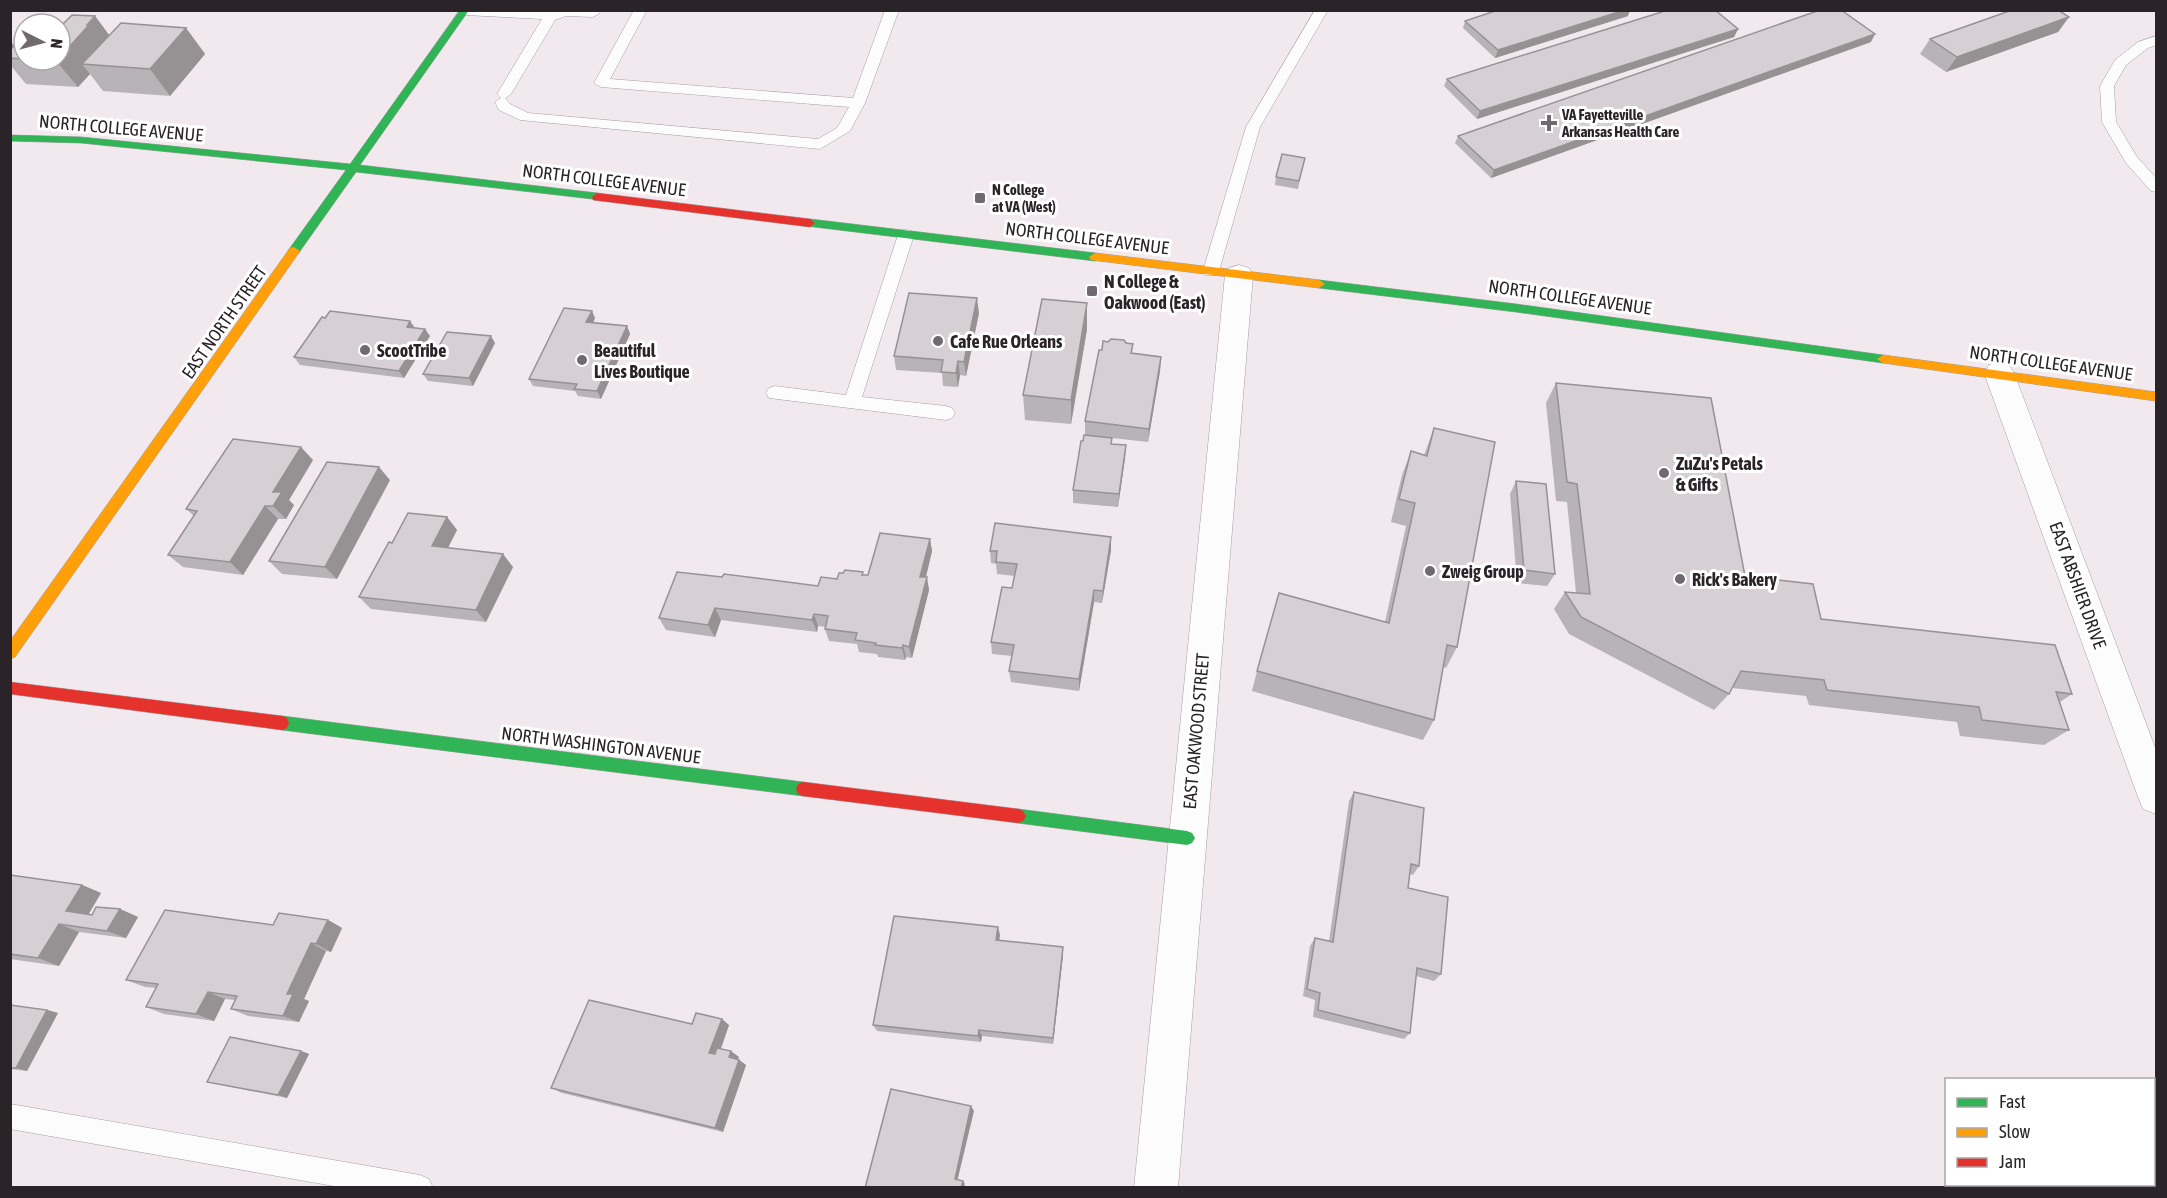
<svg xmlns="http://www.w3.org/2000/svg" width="2167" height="1198" font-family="'Asap Condensed',sans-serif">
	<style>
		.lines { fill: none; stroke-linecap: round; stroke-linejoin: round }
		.lane-casing { stroke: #a49ea3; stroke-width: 1 }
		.street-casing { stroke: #a49ea3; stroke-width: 1 }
		.fast-casing { stroke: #a49ea3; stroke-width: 1 }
		.slow-casing { stroke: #a49ea3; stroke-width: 1 }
		.jam-casing { stroke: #a49ea3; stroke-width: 1 }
		.lane { fill: #fdfcfd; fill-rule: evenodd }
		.street { fill: #fdfcfd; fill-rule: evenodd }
		.fast { fill: #30b455; fill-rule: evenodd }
		.slow { fill: #ff9f0a; fill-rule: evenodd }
		.jam { fill: #e5322d; fill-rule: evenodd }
		.wall { fill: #b8b3b6 }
		.shaded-wall { fill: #969294 }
		.building { fill: #d6d0d4; stroke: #969294; stroke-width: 1.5 }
		.poi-dot { fill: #70696e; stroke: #fff; stroke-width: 2 }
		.labels { text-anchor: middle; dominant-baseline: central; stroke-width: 6; stroke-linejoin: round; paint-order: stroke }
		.far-poi-label { font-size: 15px; font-weight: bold; fill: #2a2428; stroke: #fff; text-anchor: start }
		.street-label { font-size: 18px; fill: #2a2428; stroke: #fff }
		.poi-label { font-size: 18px; font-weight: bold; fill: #2a2428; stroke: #fff; text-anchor: start }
	</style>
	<rect width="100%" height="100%" fill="#f2e9ef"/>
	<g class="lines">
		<g class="lane-casing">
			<g id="lane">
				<polygon points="530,10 598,10 600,13 593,17 566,16 555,20 511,94 505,98 510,104 528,113 818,139 837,128 849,107 601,87 594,83 634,10 647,10 610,79 853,98 885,10 899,10 865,103 850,131 820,149 520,120 499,110 495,102 501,98 497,94 542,19 465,15 458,11"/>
				<polygon points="1315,10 1328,10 1260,127 1219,271 1217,275 1205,275 1203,271 1246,127"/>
				<polygon points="2156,36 2156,45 2148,48 2126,65 2114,86 2116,122 2137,157 2156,178 2156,192 2151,191 2126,163 2102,122 2100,86 2115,60 2138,42"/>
				<polygon points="906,230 912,231 914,235 862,397 946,406 952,408 955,413 952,418 946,420 769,398 766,393 769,388 775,386 846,395 898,235 900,231"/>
				<polygon points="10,1104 420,1175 429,1179 433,1188 345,1188 10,1129"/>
			</g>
		</g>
		<g class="street-casing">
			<g id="street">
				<polygon points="1239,265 1249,268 1253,275 1178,1188 1134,1188 1225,275 1229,268"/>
				<polygon points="1999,362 2009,365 2014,373 2156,750 2156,814 2143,809 2138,797 1984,373 1989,365"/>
			</g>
		</g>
		<g class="fast-casing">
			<g id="fast">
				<polygon points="460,10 469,10 360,165 597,193 602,197 601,200 356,172 298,254 294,255 288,251 290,248 346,170 81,143 10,141 10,135 81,137 350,164"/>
				<polygon points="810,219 1095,253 1101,257 1095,261 806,226 805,223"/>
				<polygon points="1319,280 1516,304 1883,355 1889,359 1883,363 1516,312 1319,288 1313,284"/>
				<polygon points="282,716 803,782 808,784 810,789 808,794 803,796 282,730 277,728 275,723 277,718"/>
				<polygon points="1018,809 1187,831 1192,833 1195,838 1192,843 1187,845 1018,823 1013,821 1010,816 1013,811"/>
			</g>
		</g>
		<g class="slow-casing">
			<g id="slow">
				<polygon points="294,247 300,251 298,254 15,657 10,659 10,641 290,248"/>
				<polygon points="1095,253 1319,280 1325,284 1319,288 1091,260 1089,257"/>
				<polygon points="1883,355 2156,392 2156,401 1883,363 1877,359"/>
			</g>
		</g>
		<g class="jam-casing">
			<g id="jam">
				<polygon points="597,193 810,219 815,223 810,227 593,200 592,197"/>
				<polygon points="10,682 282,716 287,718 289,723 287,728 282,730 10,694"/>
				<polygon points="803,782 1018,809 1023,811 1026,816 1023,821 1018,823 803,796 798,794 796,789 798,784"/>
			</g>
		</g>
		<use href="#lane" class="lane"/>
		<use href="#street" class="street"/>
		<use href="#fast" class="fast"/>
		<use href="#slow" class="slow"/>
		<use href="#jam" class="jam"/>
	</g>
	<g class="wall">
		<polygon points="95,16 109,35 186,28 205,54 170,96 103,91 90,74 78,87 26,84 11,66 10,67 10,41 15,46 24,36 24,60 60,60 64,23"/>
		<polygon points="1628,16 1495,58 1463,28 1465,21"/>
		<polygon points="2069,17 2058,32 1946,72 1920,54 1930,39"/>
		<polygon points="1738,29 1734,37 1477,119 1444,86 1447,79"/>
		<polygon points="1871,42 1491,178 1455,143 1458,136"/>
		<polygon points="1303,166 1298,189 1275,185 1276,177"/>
		<polygon points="1087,303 1087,329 1071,424 1025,420 1023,395"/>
		<polygon points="979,313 966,376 960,375 958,387 943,386 942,373 896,370 894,356"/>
		<polygon points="595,318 593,323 627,326 630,334 601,399 578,396 575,391 533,386 529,379"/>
		<polygon points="415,328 430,336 404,378 300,365 294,357"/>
		<polygon points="495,343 473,386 428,381 423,374"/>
		<polygon points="1126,343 1133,344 1132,353 1161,357 1160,371 1148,442 1112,438 1111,444 1125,458 1118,507 1073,503 1073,490 1085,434 1085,421 1102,350"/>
		<polygon points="1556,383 1745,576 1821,619 2072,694 2060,702 2069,730 2044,745 1960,736 1957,722 1809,705 1806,696 1732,688 1729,694 1714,710 1569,634 1554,609 1565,592 1576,593 1567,502 1556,501 1546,403"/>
		<polygon points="1434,428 1457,647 1446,668 1443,667 1434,720 1423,740 1252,691 1257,671 1385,622 1406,526 1391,522 1402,475 1411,451 1424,455"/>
		<polygon points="313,460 289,500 294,505 286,519 278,519 243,575 183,567 168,555 194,516 186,509"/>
		<polygon points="390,480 337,579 282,574 269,561"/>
		<polygon points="1516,481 1555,574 1547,586 1517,583 1510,494"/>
		<polygon points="447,517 457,530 448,548 513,567 486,622 371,609 359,597 392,543"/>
		<polygon points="1111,537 1111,550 1102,603 1094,602 1079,691 1011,682 1009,671 1012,656 992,654 991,642 1012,588 1015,576 997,574 996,564 991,563 990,551"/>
		<polygon points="930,539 932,551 926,577 929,590 912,658 906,657 905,660 878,657 877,654 859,652 857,644 829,641 825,629 826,627 818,626 817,632 721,620 715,637 666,630 659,618 722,577 818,586 837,579 868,575"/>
		<polygon points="1354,792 1419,866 1413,875 1410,874 1408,888 1441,974 1434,981 1416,976 1410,1033 1404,1039 1313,1017 1315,1000 1303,996 1310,946 1315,938 1329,941 1349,801"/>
		<polygon points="10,875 82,885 101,893 88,914 92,915 120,909 138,917 126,938 79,932 59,966 10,959"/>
		<polygon points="328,920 342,928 331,952 326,951 304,999 309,1001 299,1022 248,1016 231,1009 235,1000 225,999 214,1021 164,1014 146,1007 156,988 145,987 126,980 273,925"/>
		<polygon points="1000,935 999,940 1063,955 1053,1044 982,1036 981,1042 877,1031 873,1025"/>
		<polygon points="10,1005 47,1010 58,1013 27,1071 10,1069"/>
		<polygon points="692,1024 729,1025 721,1049 739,1057 738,1059 746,1065 723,1132 562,1093 551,1088"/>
		<polygon points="301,1051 309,1054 287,1098 216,1084 207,1082"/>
	</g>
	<g class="shaded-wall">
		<polygon points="1625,10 1630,10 1628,16 1495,58 1498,50"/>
		<polygon points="95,16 115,43 82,64 90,74 78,87 56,61 60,60 60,57"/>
		<polygon points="2069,17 2058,32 1946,72 1957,57"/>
		<polygon points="186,28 205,54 170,96 150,69"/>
		<polygon points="1738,29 1734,37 1477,119 1480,111"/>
		<polygon points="1875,34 1871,42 1491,178 1494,170"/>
		<polygon points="10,41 22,55 10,58"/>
		<polygon points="977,298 979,313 966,376 964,362"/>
		<polygon points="1087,303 1087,329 1071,424 1071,400"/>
		<polygon points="592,311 595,318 590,330 586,322"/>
		<polygon points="410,321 415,328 407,327"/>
		<polygon points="627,326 630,334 601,399 597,391"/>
		<polygon points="425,329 430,336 404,378 399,371"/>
		<polygon points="491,336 495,343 473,386 469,378"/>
		<polygon points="1161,357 1160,371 1148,442 1149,429"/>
		<polygon points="958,361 960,375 958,387 956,373"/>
		<polygon points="1126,445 1125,458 1118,507 1119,494"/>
		<polygon points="301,447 313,460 289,500 294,505 286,519 273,506 273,492"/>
		<polygon points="379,467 390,480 337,579 325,567"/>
		<polygon points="265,506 278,519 243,575 230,562"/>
		<polygon points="447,517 457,530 442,559 432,546"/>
		<polygon points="1111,537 1111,550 1102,603 1103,591"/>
		<polygon points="930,539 932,551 923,589 920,577"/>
		<polygon points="503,554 513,567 486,622 476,610"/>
		<polygon points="927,577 929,590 912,658 909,647"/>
		<polygon points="1094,590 1094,602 1079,691 1079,679"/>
		<polygon points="715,608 721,620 715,637 708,625"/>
		<polygon points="814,614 818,626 817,632 812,620"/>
		<polygon points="903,645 906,657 905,660 902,648"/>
		<polygon points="82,885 101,893 86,919 66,911"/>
		<polygon points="120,909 138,917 126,938 107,931"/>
		<polygon points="328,920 342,928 331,952 316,944"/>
		<polygon points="59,924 79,932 59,966 38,958"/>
		<polygon points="998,927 1000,935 998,948 996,940"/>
		<polygon points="311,943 326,951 304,999 309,1001 299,1022 283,1016 287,994"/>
		<polygon points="1063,947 1063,955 1053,1044 1053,1038"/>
		<polygon points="208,992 225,999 214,1021 196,1014"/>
		<polygon points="47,1010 58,1013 27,1071 16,1068"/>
		<polygon points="722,1019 729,1025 717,1059 709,1053"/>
		<polygon points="979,1030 982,1036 981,1042 978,1036"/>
		<polygon points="301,1051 309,1054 287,1098 278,1095"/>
		<polygon points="731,1051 739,1057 736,1062 729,1057"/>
		<polygon points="739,1060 746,1065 723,1132 715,1128"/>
		<polygon points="971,1106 974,1111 957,1182 955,1179"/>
		<polygon points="963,1181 965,1184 964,1188 961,1188"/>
	</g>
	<g class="building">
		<polygon points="1498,10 1625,10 1498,50 1465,21"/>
		<polygon points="1668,10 1715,10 1738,29 1480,111 1447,79"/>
		<polygon points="1820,10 1841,10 1875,34 1494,170 1458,136"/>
		<polygon points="2012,10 2058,10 2069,17 1957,57 1930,39"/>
		<polygon points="72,15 95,16 87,25 89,25 60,57 60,24 36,24 38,22 64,23"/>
		<polygon points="121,23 186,28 150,69 82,64"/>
		<polygon points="24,36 24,59 10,58 10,50"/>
		<polygon points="1282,154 1305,158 1299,181 1276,177"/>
		<polygon points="909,293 977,298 964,362 958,361 956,373 941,372 943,360 894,356"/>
		<polygon points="1042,299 1087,303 1071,400 1023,395"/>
		<polygon points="564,308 592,311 586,322 627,326 597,391 574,389 577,384 529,379"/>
		<polygon points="330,311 410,321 407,327 425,329 399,371 294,357 322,317 325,318"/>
		<polygon points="447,332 491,336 469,378 423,374"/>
		<polygon points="1111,339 1124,340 1126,343 1133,344 1131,353 1161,357 1149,429 1085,421 1099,350 1102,350 1103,341 1108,342"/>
		<polygon points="1556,383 1711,398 1745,576 1813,584 1821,619 2055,645 2072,694 2056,692 2069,730 1982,720 1979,707 1827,690 1824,680 1741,671 1729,694 1581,617 1565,592 1590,594 1577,484 1567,482"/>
		<polygon points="1434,428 1495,442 1457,647 1447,645 1434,720 1257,671 1279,593 1389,623 1415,503 1399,499 1411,451 1427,456"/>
		<polygon points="1084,435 1112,438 1111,444 1126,445 1119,494 1073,490 1081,441 1083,441"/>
		<polygon points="233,439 301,447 273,492 282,492 273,506 265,506 230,562 168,555 197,511 186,509"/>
		<polygon points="327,462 379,467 325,567 269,561"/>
		<polygon points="1516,481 1546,484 1555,574 1524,570"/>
		<polygon points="408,513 447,517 432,546 503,554 476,610 359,597 389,542 392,543"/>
		<polygon points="995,523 1111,537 1103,591 1094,590 1079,679 1009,671 1014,645 991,642 1002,587 1012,588 1017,564 996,562 997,551 990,551"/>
		<polygon points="880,533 930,539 920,577 927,577 909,647 903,645 902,648 875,645 876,643 855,640 857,633 825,629 828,616 814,614 812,620 715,608 708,625 659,618 677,572 722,577 724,574 818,586 821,577 837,579 839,573 843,573 845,570 863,572 862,575 868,575"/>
		<polygon points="1354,792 1424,808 1419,866 1411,864 1408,888 1448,897 1441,974 1417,968 1410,1033 1318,1010 1320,993 1307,989 1315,938 1333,942"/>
		<polygon points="10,875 82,885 66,911 92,915 96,907 120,909 107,931 59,924 38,958 10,954"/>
		<polygon points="165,910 273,925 279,913 328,920 316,944 311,943 287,994 293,994 283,1016 231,1009 237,996 208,992 196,1014 146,1007 158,984 126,980"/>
		<polygon points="894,916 998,927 996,940 1063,947 1053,1038 979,1030 978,1036 873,1025"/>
		<polygon points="589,1000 692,1024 696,1013 722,1019 709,1053 715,1054 717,1048 731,1051 729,1057 739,1060 715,1128 551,1088"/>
		<polygon points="10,1005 47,1010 16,1068 10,1068"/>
		<polygon points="230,1037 301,1051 278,1095 207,1082"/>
		<polygon points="891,1089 971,1106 955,1179 963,1181 961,1188 865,1188"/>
	</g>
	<g class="poi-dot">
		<path d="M1546 114h6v6h6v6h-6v6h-6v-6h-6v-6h6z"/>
		<rect x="974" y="192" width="12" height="12" rx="3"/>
		<rect x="1086" y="285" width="12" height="12" rx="3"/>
		<circle cx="938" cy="341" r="6"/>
		<circle cx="365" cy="350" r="6"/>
		<circle cx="582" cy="360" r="6"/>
		<circle cx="1664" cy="473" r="6"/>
		<circle cx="1430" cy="571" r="6"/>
		<circle cx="1680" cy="579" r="6"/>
	</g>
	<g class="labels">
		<g class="far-poi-label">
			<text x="1562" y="114">VA Fayetteville<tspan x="1562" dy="17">Arkansas Health Care</tspan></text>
			<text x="992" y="189">N College<tspan x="992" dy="17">at VA (West)</tspan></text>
		</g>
		<g class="street-label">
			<text transform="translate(121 128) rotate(5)">NORTH COLLEGE AVENUE</text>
			<text transform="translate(604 180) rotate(7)">NORTH COLLEGE AVENUE</text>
			<text transform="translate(1087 238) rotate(7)">NORTH COLLEGE AVENUE</text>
			<text transform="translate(1570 297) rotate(8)">NORTH COLLEGE AVENUE</text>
			<text transform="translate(224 322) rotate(-55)">EAST NORTH STREET</text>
			<text transform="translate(2051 363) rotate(8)">NORTH COLLEGE AVENUE</text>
			<text transform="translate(2078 585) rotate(70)">EAST ABSHIER DRIVE</text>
			<text transform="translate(1196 731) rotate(-85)">EAST OAKWOOD STREET</text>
			<text transform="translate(601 745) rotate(7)">NORTH WASHINGTON AVENUE</text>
		</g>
		<g class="poi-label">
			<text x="1104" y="281">N College &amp;<tspan x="1104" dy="21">Oakwood (East)</tspan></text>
			<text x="950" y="341">Cafe Rue Orleans</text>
			<text x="377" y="350">ScootTribe</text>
			<text x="594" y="350">Beautiful<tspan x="594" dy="21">Lives Boutique</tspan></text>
			<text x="1676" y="463">ZuZu's Petals<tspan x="1676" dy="21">&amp; Gifts</tspan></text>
			<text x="1442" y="571">Zweig Group</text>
			<text x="1692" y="579">Rick's Bakery</text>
		</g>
	</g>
	<rect width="2167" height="1198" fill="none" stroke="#2a2428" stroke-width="24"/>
	<rect x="1945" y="1078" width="210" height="108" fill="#ffffff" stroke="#aaa7a9" stroke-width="1.5"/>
	<rect x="1957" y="1098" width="30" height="9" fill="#30b455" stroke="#aaa7a9" stroke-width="1.5"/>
	<text x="1999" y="1108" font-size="18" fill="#2a2428">Fast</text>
	<rect x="1957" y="1128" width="30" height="9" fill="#ff9f0a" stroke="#aaa7a9" stroke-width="1.5"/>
	<text x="1999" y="1138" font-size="18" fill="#2a2428">Slow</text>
	<rect x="1957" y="1158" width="30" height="9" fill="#e5322d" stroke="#aaa7a9" stroke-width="1.5"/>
	<text x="1999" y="1168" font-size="18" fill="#2a2428">Jam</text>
	<g transform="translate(42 42) rotate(96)"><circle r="28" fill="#ffffff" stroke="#aaa7a9" stroke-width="1.5"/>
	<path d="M0-4.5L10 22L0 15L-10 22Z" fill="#70696e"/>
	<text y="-9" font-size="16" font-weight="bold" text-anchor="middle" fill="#2a2428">N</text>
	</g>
</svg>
